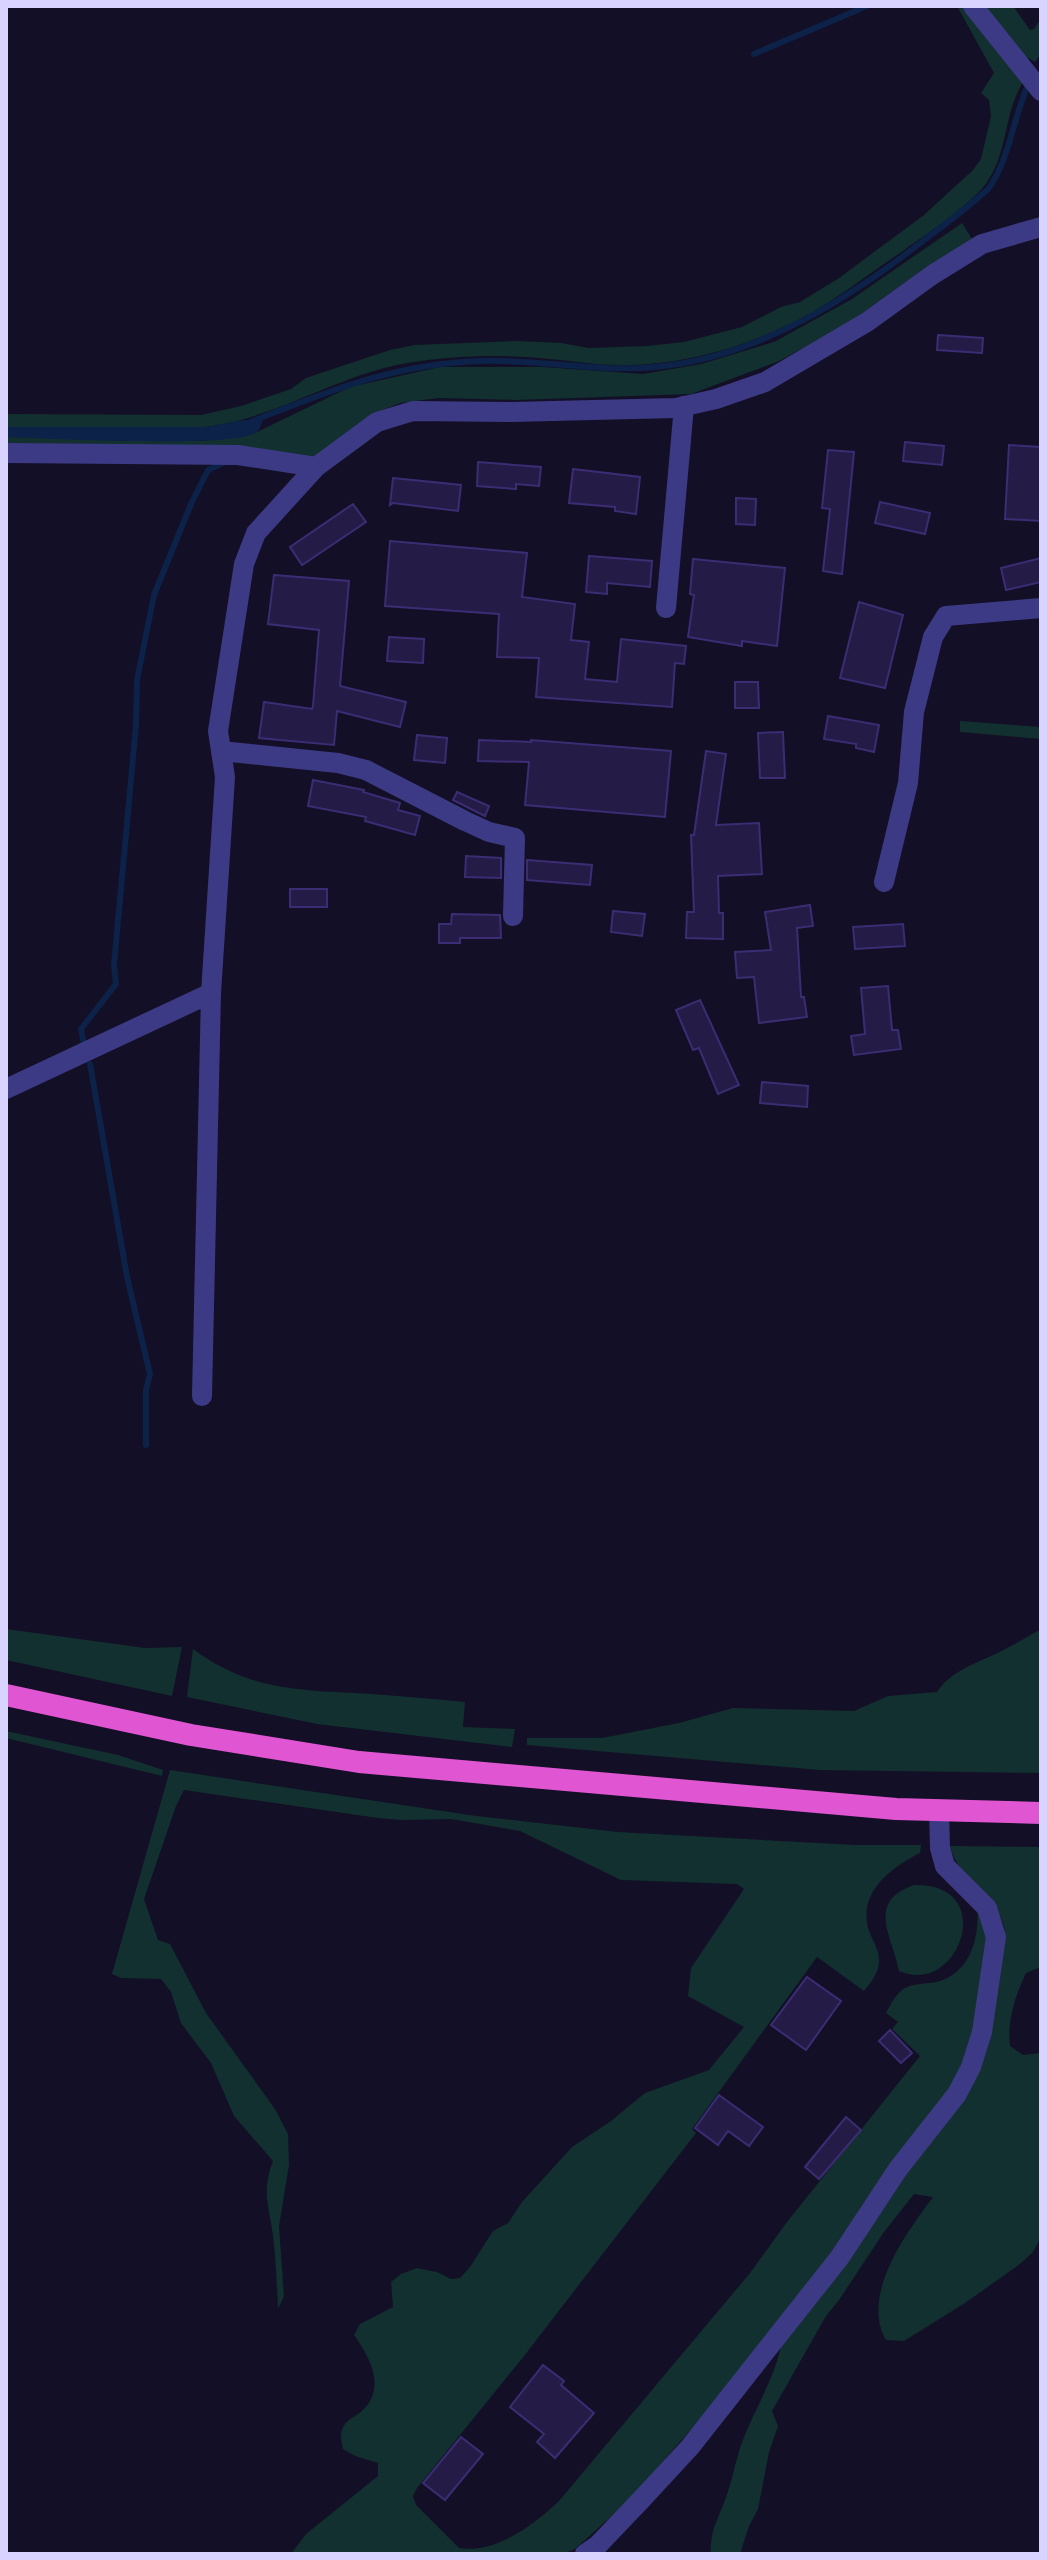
<svg xmlns="http://www.w3.org/2000/svg" width="1047" height="2560" font-family="'Source Sans 3',sans-serif">
	<style>
		.green { fill: #12302f }
		.water { fill: #0c2248 }
		.lines { fill: none; stroke-linecap: round; stroke-linejoin: round }
		.stream { stroke: #0c2248; stroke-width: 6 }
		.building { fill: #241b47; stroke: #3b2d73; stroke-width: 2 }
		.minor { stroke: #3d3a85; stroke-width: 20 }
		.trunk { stroke: #e055d1; stroke-width: 22 }
	</style>
	<rect width="100%" height="100%" fill="#130f26"/>
	<g class="green">
		<path d="M957,6H969L1025,79C1003,111 1009,154 985,185C967,207 924,236 900,253C872,272 844,293 815,311C757,344 685,366 618,365C592,365 566,360 540,358C496,354 450,356 407,363C343,374 287,411 224,424C199,430 171,427 145,427C99,427 52,427 6,427V414L201,415L241,406L291,389L306,378L390,350L415,345L517,341L561,343L589,348L647,346L684,342L742,327L781,307L800,302L839,278L924,215L973,170L981,159L991,116L989,100L981,93L994,73Z"/>
		<polygon points="984,6 1013,6 1030,30 1034,29 1041,19 1041,54 1035,62 1023,55"/>
		<polygon points="962,223 972,239 926,267 846,325 777,362 691,394 515,400 438,398 400,403 375,413 312,459 6,447 6,437 201,441 257,432 350,387 440,367 542,367 643,374 701,364 774,342 852,299"/>
		<polygon points="960,721 1041,727 1041,739 960,732"/>
		<polygon points="6,1629 145,1648 182,1647 172,1696 6,1660"/>
		<path d="M1041,1629V1773L820,1770L527,1745V1738H602L679,1723L733,1708L854,1711L888,1696L937,1692C953,1668 982,1662 1007,1648C1019,1642 1030,1635 1041,1629Z"/>
		<path d="M193,1649C251,1692 302,1690 371,1694C402,1696 433,1699 465,1702L463,1727L515,1729L512,1747L317,1724L187,1697Z"/>
		<polygon points="6,1731 118,1755 163,1770 162,1776 6,1738"/>
		<path d="M170,1770L476,1816L618,1832L855,1845H921L920,1853C894,1866 862,1889 867,1922C868,1935 878,1945 879,1958C880,1971 872,1981 864,1991L817,1957L692,2129L696,2133L524,2356L417,2488L413,2496L416,2505L459,2548C495,2554 534,2525 559,2501L750,2273L787,2222L920,2056L892,2029L898,2022L886,2013C891,2004 896,1993 905,1988C914,1983 927,1984 936,1982C970,1974 980,1938 977,1906L984,1915L989,1953L965,2070L833,2253L731,2384L627,2502L575,2549L563,2554H291L306,2534L378,2476V2463L355,2456L343,2449C341,2441 339,2432 345,2424C349,2418 359,2415 364,2409C386,2386 369,2356 354,2335L360,2324L393,2307L391,2282L401,2274L417,2268L437,2272L451,2279L460,2278L470,2267L493,2231L508,2223L522,2202L572,2147L611,2121L645,2093L709,2070L744,2027L688,1996L691,1968L744,1889L737,1884L621,1880L520,1831L451,1819L402,1820L378,1818L184,1790L176,1806L144,1899L158,1940L170,1944L206,2013L275,2109L288,2134L289,2165L279,2226L284,2296L278,2309C277,2287 276,2265 274,2244C271,2210 260,2195 273,2161L234,2116L211,2063L181,2023L171,1992L161,1979L121,1978L112,1974Z"/>
		<path d="M950,1846L1041,1847V1967L1026,1973C1015,1997 1007,2020 1010,2046L1023,2055L1041,2053V2237L1033,2252L1020,2264L965,2303L904,2341L886,2340C860,2295 907,2232 933,2197L914,2194L884,2232L839,2300L826,2316L772,2411L778,2426L769,2452L758,2509L749,2526L740,2554H711C709,2533 718,2519 725,2500C732,2482 735,2463 741,2445C754,2409 776,2378 782,2340L958,2101L1005,1931C999,1895 958,1881 950,1846Z"/>
		<path d="M914,1885C1000,1883 959,1998 899,1971C893,1937 865,1902 914,1885Z"/>
	</g>
	<path class="water" d="M243,420L263,421C261,425 260,429 257,432C235,449 45,438 6,437V427H207Z"/>
	<g class="lines">
		<g class="stream">
			<polyline points="754,54 867,6"/>
			<path d="M248,423C326,392 396,363 482,361C542,359 603,374 664,366C761,354 847,300 923,241C945,224 969,207 989,188C1010,158 1013,117 1029,83"/>
			<polyline points="84,1045 81,1029 116,984 114,965 136,725 137,680 154,595 191,504 208,470 225,462"/>
			<polyline points="90,1064 127,1277 150,1374 146,1390 146,1445"/>
		</g>
	</g>
	<g class="building">
		<polygon points="938,335 983,338 982,353 937,350"/>
		<polygon points="905,442 944,446 942,465 903,461"/>
		<polygon points="1009,445 1041,447 1041,521 1005,519"/>
		<polygon points="828,450 854,452 842,574 823,571 830,509 822,508"/>
		<polygon points="478,462 541,467 539,486 516,484 516,489 477,486"/>
		<polygon points="573,469 640,477 636,514 615,511 615,507 569,503"/>
		<polygon points="393,478 461,485 458,511 393,503 390,505"/>
		<polygon points="736,498 756,499 755,525 736,524"/>
		<polygon points="880,502 930,513 925,534 875,523"/>
		<polygon points="353,504 366,522 302,565 290,547"/>
		<polygon points="390,541 527,553 522,597 575,604 571,640 589,642 585,679 617,682 621,639 686,646 684,664 675,663 672,707 536,697 539,658 497,657 499,614 385,606"/>
		<polygon points="589,556 652,561 650,587 607,583 607,594 586,592"/>
		<polygon points="1041,558 1041,582 1006,590 1001,568"/>
		<polygon points="693,559 785,568 777,646 742,641 742,646 688,637 694,595 690,594"/>
		<polygon points="274,575 349,581 340,686 406,702 400,727 337,711 334,745 259,738 264,702 312,709 313,706 319,630 268,624"/>
		<polygon points="859,602 903,615 885,688 840,678"/>
		<polygon points="389,637 424,639 423,663 387,661"/>
		<polygon points="735,682 758,682 759,708 735,708"/>
		<polygon points="828,716 879,725 874,752 856,748 856,744 824,739"/>
		<polygon points="783,732 785,778 760,778 758,733"/>
		<polygon points="417,735 447,738 445,763 414,760"/>
		<polygon points="479,740 531,742 531,740 671,751 665,817 525,805 529,762 478,761"/>
		<polygon points="706,751 726,754 716,825 759,823 762,874 718,876 719,913 723,913 723,939 686,938 687,912 694,912 691,835 694,835"/>
		<polygon points="313,780 364,790 363,792 400,803 398,810 420,816 415,835 365,821 366,817 308,806"/>
		<polygon points="457,792 489,806 485,816 453,800"/>
		<polygon points="466,856 501,858 501,878 465,877"/>
		<polygon points="527,860 592,865 590,885 527,880"/>
		<rect x="290" y="889" width="37" height="18"/>
		<polygon points="810,905 813,926 797,928 801,997 804,997 807,1017 759,1023 754,977 737,978 735,952 771,950 765,912"/>
		<polygon points="613,911 645,914 642,936 611,932"/>
		<polygon points="452,914 500,915 501,938 460,938 460,943 439,943 439,924 451,924"/>
		<polygon points="903,924 905,946 855,949 853,927"/>
		<polygon points="888,986 892,1030 898,1030 901,1049 854,1055 851,1036 865,1034 861,988"/>
		<polygon points="700,1000 739,1085 718,1094 699,1048 693,1050 676,1010"/>
		<polygon points="762,1082 808,1086 807,1107 760,1103"/>
		<polygon points="807,1977 841,2001 806,2050 771,2025"/>
		<polygon points="890,2030 912,2053 901,2063 879,2041"/>
		<polygon points="719,2095 763,2127 749,2146 728,2131 718,2145 695,2128"/>
		<polygon points="846,2117 861,2130 819,2179 805,2167"/>
		<polygon points="543,2365 564,2381 561,2385 594,2413 555,2458 537,2442 544,2434 510,2407"/>
		<polygon points="461,2437 483,2454 445,2500 423,2483"/>
	</g>
	<g class="lines">
		<g class="minor">
			<polyline points="973,6 1041,91"/>
			<polyline points="6,453 238,455 316,467"/>
			<polyline points="666,608 684,406"/>
			<polyline points="221,751 338,763 366,770 465,821 489,832 515,838 513,916"/>
			<polyline points="884,882 908,783 914,712 933,637 946,616 1041,608"/>
			<polyline points="6,1089 211,993"/>
			<polyline points="202,1396 211,993 225,777 218,731 244,564 256,533 316,467 377,422 413,411 511,412 676,408 716,399 765,382 867,322 932,275 982,244 1041,227"/>
			<polyline points="585,2554 598,2545 640,2501 690,2447 742,2381 840,2257 898,2169 957,2094 971,2067 982,2032 996,1937 987,1908 945,1866 940,1848 939,1811"/>
		</g>
		<polyline class="trunk" points="6,1695 191,1735 359,1762 896,1809 1041,1813"/>
	</g>
	<rect width="1047" height="2560" fill="none" stroke="#d9d4ff" stroke-width="16"/>
</svg>
